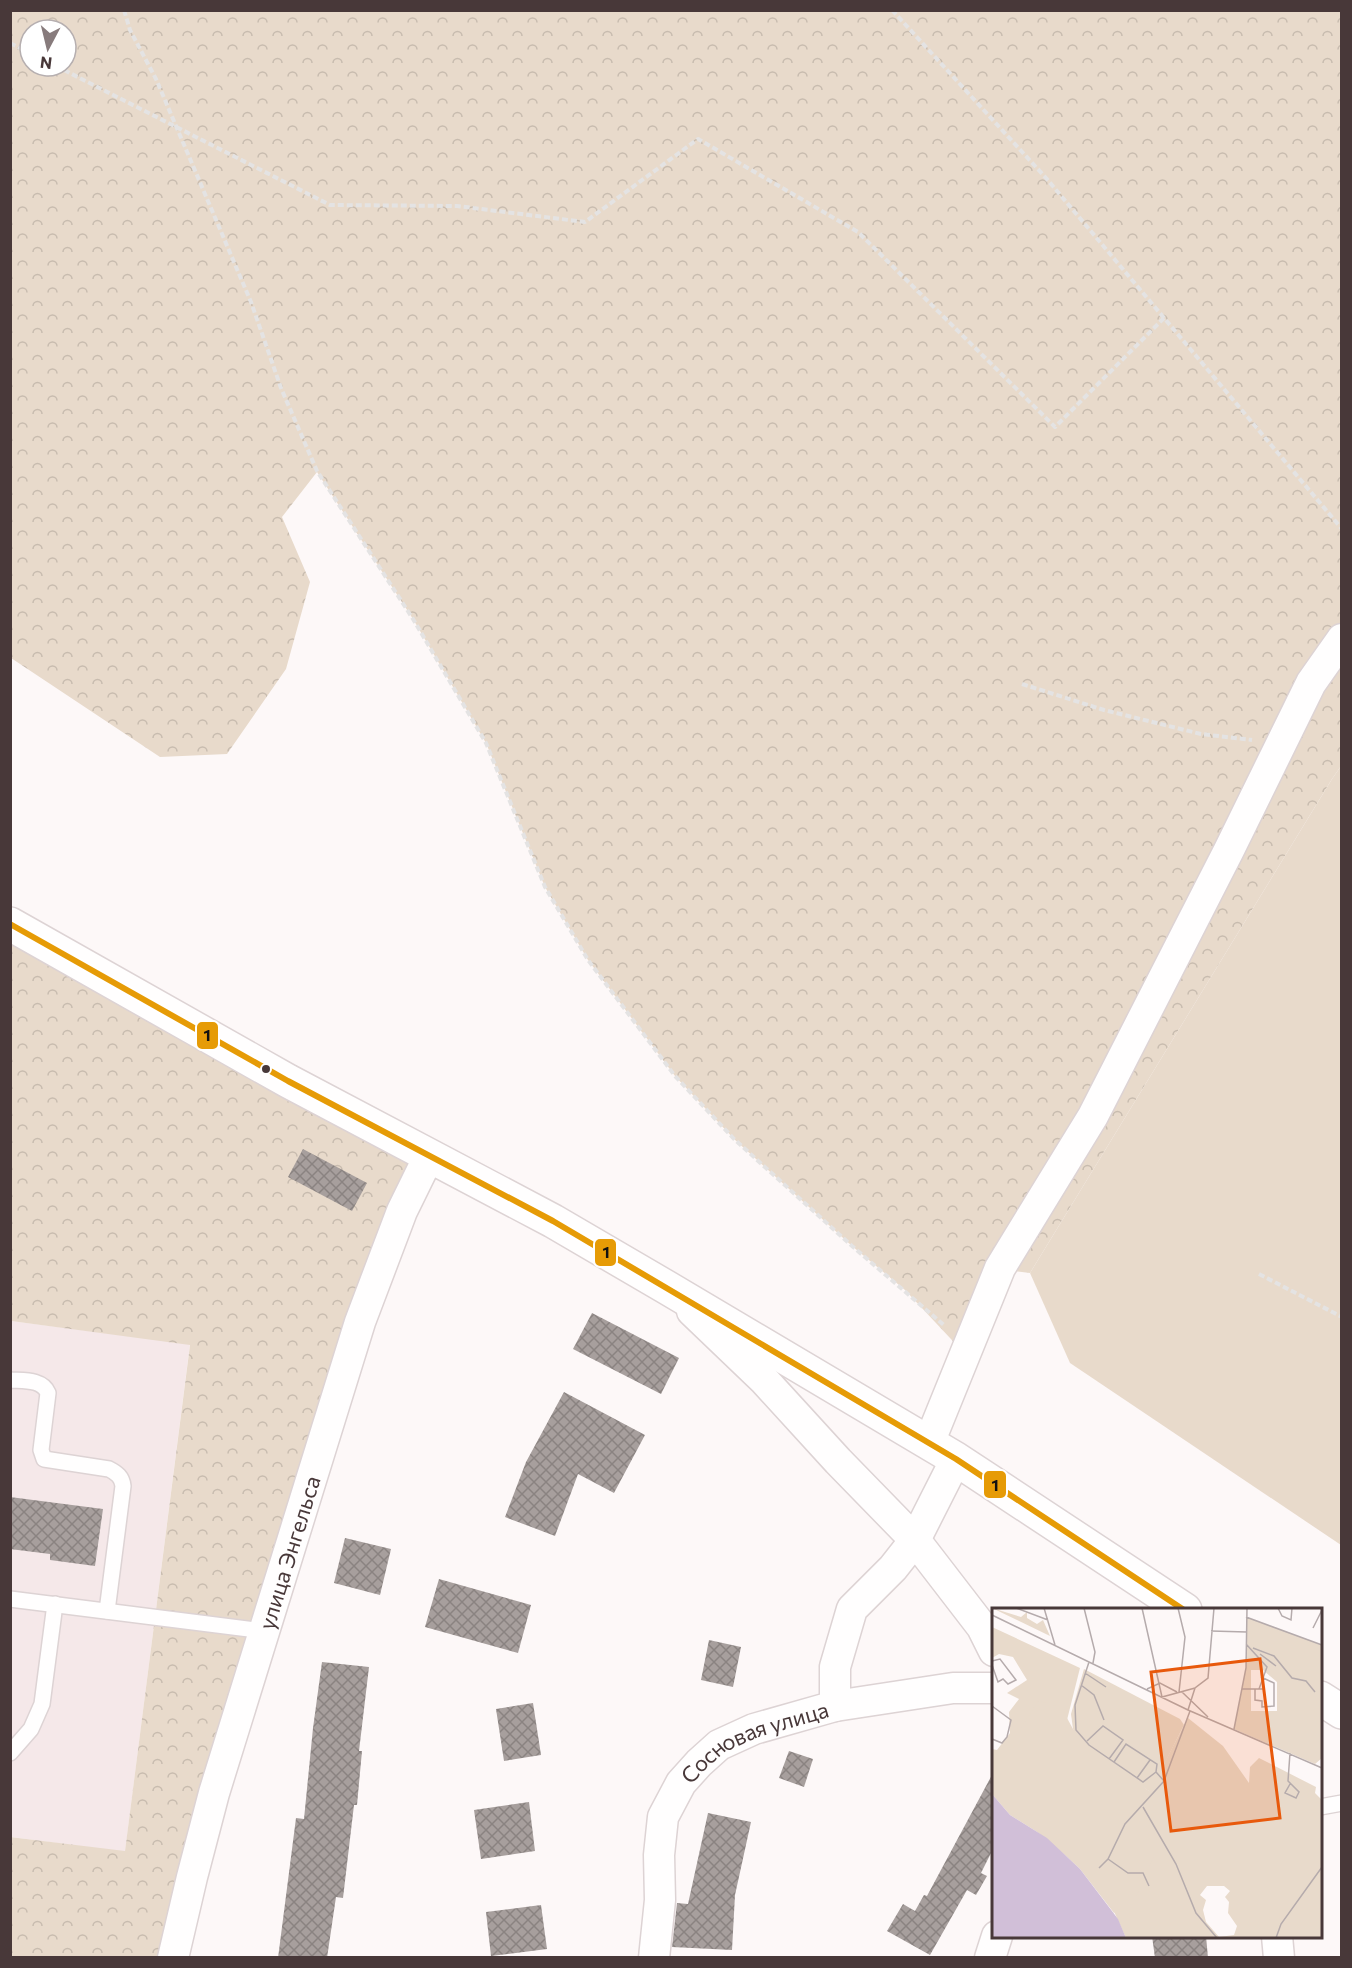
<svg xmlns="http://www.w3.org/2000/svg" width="1352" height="1968" font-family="Commissioner,sans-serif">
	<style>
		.built { fill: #f5e8e9 }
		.forest { fill: url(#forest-crowns); fill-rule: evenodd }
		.garden { fill: #e8dacb }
		.building { fill: url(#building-cross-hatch) }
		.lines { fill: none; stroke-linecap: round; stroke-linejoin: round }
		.lane-casing { stroke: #ddd3d4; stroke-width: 18 }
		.street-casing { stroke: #ddd3d4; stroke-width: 33 }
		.secondary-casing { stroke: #ddd3d4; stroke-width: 36 }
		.path { stroke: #e4e3e3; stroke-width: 4; stroke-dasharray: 6 3; stroke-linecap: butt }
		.lane { stroke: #fffefe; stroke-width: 15 }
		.street { stroke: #fffefe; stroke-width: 30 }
		.secondary { stroke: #fffefe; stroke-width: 33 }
		.bus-1-casing { stroke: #fff; stroke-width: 10 }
		.bus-1 { stroke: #e69b06; stroke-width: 6 }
		.bus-dot { fill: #483839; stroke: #fff; stroke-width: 2 }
		.labels { text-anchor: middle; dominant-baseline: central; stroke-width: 6; stroke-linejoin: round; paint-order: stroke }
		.street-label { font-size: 22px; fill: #483839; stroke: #fff }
		.inset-road { fill: none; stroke: #b5abac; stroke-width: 1.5 }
		.view { fill: #e8590c; fill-opacity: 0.15; stroke: #e8590c; stroke-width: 3 }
		.inset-edge { fill: none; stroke: #483839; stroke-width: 3 }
		.line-badge { stroke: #fff; stroke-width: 2 }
		.pale-badge-label { font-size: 16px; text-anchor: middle; font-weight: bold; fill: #111 }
	</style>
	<defs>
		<pattern id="forest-crowns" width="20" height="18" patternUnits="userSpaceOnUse" patternTransform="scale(1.5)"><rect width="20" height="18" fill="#e8dacb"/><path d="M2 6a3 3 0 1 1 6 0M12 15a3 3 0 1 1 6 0" fill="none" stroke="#c8bcaf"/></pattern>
		<pattern id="building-cross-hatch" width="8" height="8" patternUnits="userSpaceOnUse" patternTransform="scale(1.5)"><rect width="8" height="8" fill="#a79f9d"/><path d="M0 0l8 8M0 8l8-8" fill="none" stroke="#8a8381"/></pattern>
	</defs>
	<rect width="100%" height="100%" fill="#fdf8f8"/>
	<polygon class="built" points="11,1321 190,1344 125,1852 11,1837"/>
	<g class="forest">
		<path d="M10,11H1341V766L1332,779L1030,1273L1000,1269L965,1354L905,1290L852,1246L734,1139L675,1076L588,960L545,887L486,743L413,619L317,472L282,517L310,582L286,669L227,754L160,757L11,658ZM30,30H66V66H30Z"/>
		<polygon points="11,924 429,1156 402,1211 173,1957 11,1957 10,1837 125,1851 190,1345 11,1321"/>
	</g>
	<polygon class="garden" points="1341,766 1341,1545 1070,1363 1030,1273 1332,779"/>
	<g class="building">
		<polygon points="303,1149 367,1183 352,1211 288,1177"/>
		<polygon points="592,1313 679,1358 661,1394 573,1349"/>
		<polygon points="564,1392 645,1435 614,1493 578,1474 555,1536 505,1517 526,1462"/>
		<polygon points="10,1497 103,1509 95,1566 50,1560 50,1554 10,1549"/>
		<polygon points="345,1538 391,1549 380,1595 334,1583"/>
		<polygon points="439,1579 531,1605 518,1653 425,1627"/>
		<polygon points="709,1640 741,1647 733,1687 701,1680"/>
		<polygon points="322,1662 369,1667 359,1751 362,1751 357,1805 354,1805 343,1898 336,1897 327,1958 278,1958 296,1818 304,1819 313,1728"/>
		<polygon points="533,1703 541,1755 504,1761 496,1709"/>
		<polygon points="789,1751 813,1759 804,1787 779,1778"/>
		<polygon points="993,1773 993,1849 981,1873 987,1876 976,1895 967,1890 930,1955 887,1931 903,1904 915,1911 924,1895 927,1896"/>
		<polygon points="529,1802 535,1851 481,1859 474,1810"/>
		<polygon points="708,1813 751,1822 735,1895 732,1950 672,1947 677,1903 688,1904"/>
		<polygon points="541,1905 547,1949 491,1956 486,1912"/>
		<polygon points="1152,1936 1206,1936 1208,1958 1155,1958"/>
	</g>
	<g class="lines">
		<g class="lane-casing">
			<g id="lane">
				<path d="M10,1380C24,1381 42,1379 48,1393L41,1450L44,1459L109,1469C117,1473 122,1477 123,1486L107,1611"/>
				<polyline points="10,1599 264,1631"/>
				<polyline points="10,1753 31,1729 42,1704 55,1604"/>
				<polyline points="1320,1807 1342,1803"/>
			</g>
		</g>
		<g class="street-casing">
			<g id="street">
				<polyline points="692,1311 764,1380 838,1461 915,1540 982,1627 994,1651"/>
				<polyline points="929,1443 1000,1268 1093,1116 1229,850 1311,683 1342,639"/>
				<polyline points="835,1706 953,1688 994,1688"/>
				<polyline points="1277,1936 1279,1958"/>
				<path id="s1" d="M173,1958L192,1877L214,1793L360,1322L402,1211L429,1156"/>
				<path id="s2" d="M654,1958L660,1900L659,1855L663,1817L681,1783L699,1763L719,1745L754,1729L835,1706V1667L852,1609L893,1568L915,1540L956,1459"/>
				<polyline points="990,1958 997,1936"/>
			</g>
		</g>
		<g class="secondary-casing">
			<g id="secondary">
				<polyline points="10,924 288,1081 553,1221 666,1287 956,1459 1185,1610"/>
				<polyline points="1320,1698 1342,1712"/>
			</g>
		</g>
		<g class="path">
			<polyline points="124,10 130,30 156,79 251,302 281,388 317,471 413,619 486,743 545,887 588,960 675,1076 734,1139 852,1246 945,1326"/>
			<polyline points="892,10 1046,178 1342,529"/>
			<polyline points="10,43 30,53"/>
			<polyline points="56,66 330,205 457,206 585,222 698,139 858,232 1055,427 1164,318"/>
			<polyline points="1022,684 1104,710 1201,734 1252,740"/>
			<polyline points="1259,1274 1342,1317"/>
		</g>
		<use href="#lane" class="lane"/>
		<use href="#street" class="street"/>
		<use href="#secondary" class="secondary"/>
		<g class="bus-1-casing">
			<polyline id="bus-1" points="10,924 288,1081 553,1221 956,1459 1184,1610"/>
		</g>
		<use href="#bus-1" class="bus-1"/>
	</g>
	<circle class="bus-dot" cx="266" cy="1069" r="5"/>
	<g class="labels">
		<g class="street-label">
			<text stroke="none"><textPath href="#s1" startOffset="422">улица Энгельса</textPath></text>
			<text stroke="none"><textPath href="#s2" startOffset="267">Сосновая улица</textPath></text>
		</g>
	</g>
	<g transform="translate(992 1608)">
		<rect width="330" height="330" fill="#fdf8f8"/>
		<path d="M0,0L29,9L35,4V10L45,16L51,12L58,28ZM254,9L330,37V150L323,156L242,121L254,60ZM259,62H271L285,74V103H259ZM0,19L88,60L74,116L157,184L196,110L231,138L257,175L258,159L267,150L324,179L323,185L330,192V330H134L120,299L91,262L0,186V141L5,142L18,125L17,104L27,91L15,85L35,72L21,49L7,46L0,50ZM215,278H232L238,283L233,289L237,294L236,305L245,318L242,327L227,329L214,314L211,302L214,292L208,287Z" fill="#e8dacb" fill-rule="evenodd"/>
		<path d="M46,93L69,99L81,121L158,184L162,200V248L144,289L122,305L88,261L55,230L18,207L0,186V149L29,120Z" fill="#e8dacb"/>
		<path d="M92,61L188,111L192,117L158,184L92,136L81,121L79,106Z" fill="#e8dacb"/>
		<path d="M0,186L18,207L55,230L88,261L126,311L134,330H0Z" fill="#d1bfd8"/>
		<path class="inset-road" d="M24,0L56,12M52,0L63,37M92,0L103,44L101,55M150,0L170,89L203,80M186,0L193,29L187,84M286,0L290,8L299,12L300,0M0,7L196,102L330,160M254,9L330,37M321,20L330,2M219,23L255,24M254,36L275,59L267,81M261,40L282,48L300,70L314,73L323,84M268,46L284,58M0,53L8,51L24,72L16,76L11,71L6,74L0,57M97,54L83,97L84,122L97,137L151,174L164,164M93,65L114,79M89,77L102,87L112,112M155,81L168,75L185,84M250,81H272M263,81V92L270,93V99L282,98V75L269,69M190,84L216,109M0,98L19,112L15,129L10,135L0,131M196,102L203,80L216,70L222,0M242,121L254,60L255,0M95,133L111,118L131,132L117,151M298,145L296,173L307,184L304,190L293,185L298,176M122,154L134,136L165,156L164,164L172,173M145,170L158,152M151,199L184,256L204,305L225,330M116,251L136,265H151L157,278M107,260L116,251L133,216L172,173L198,103M284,330L289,316L330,259"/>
		<path class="view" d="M268,51L288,210L179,223L159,64Z"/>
		<rect width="330" height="330" class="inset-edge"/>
	</g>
	<g class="line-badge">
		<rect x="196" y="1021" width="23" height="29" rx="6" fill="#e69b06"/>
		<rect x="594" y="1238" width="23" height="29" rx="6" fill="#e69b06"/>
		<rect x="983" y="1470" width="24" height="29" rx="6" fill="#e69b06"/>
	</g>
	<g class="pale-badge-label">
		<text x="207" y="1041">1</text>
		<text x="606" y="1258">1</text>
		<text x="995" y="1491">1</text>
	</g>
	<rect width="1352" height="1968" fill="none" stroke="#483839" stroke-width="24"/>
	<g transform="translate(48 48) rotate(187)"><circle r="28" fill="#ffffff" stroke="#b6afb0" stroke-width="1.5"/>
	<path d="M0-4.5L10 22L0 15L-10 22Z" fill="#877b7c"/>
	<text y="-9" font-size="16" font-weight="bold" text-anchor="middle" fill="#483839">N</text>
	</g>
</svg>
